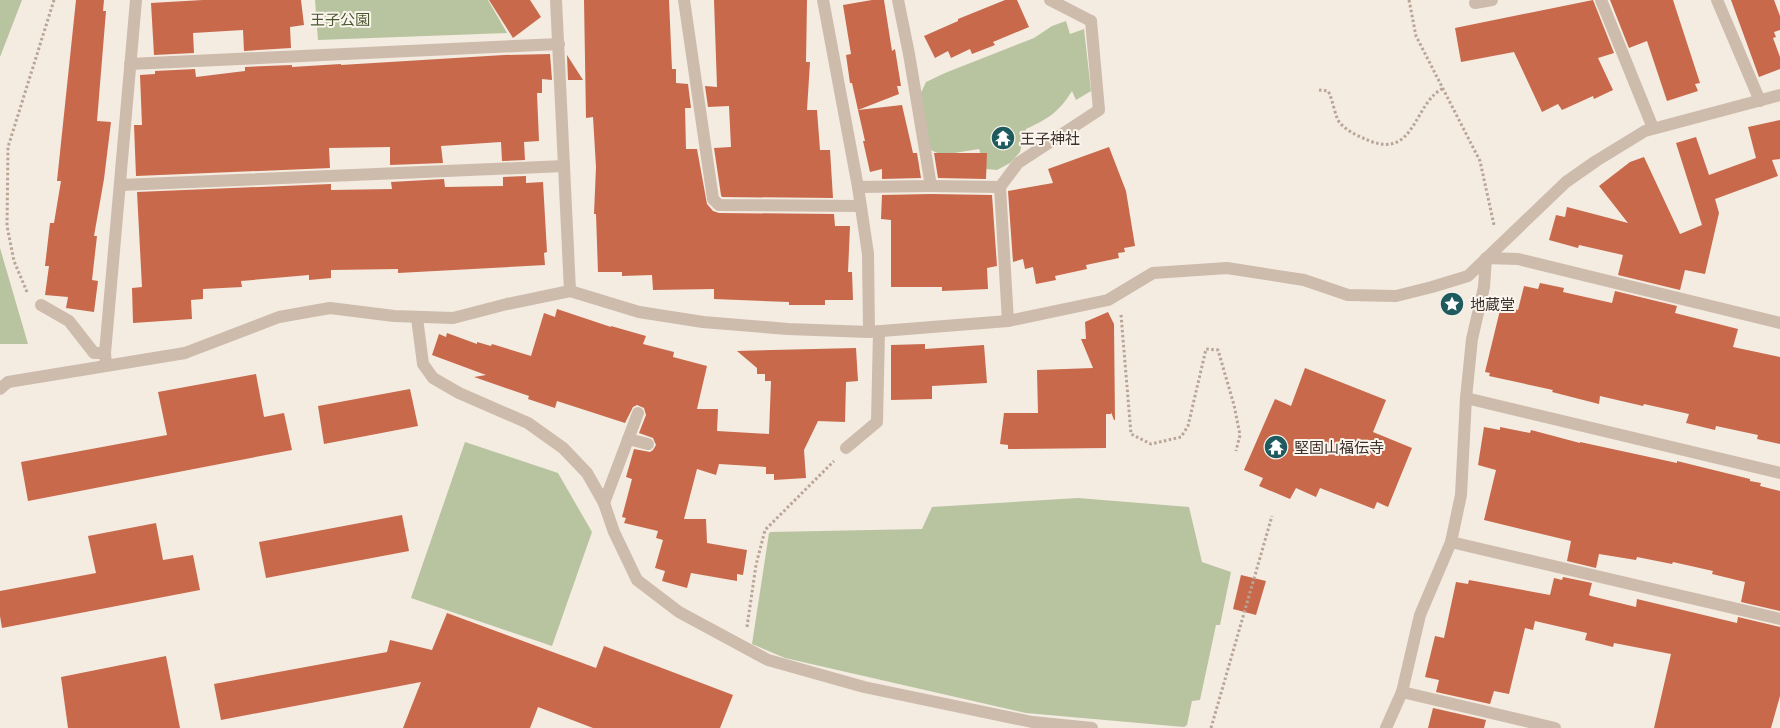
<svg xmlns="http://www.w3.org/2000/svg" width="1780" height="728" font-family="'Golos Text','Noto Sans JP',sans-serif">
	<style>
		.green { fill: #b8c4a0 }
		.building { fill: #c8694b }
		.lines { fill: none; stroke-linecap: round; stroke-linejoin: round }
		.path { stroke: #b9a596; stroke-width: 3; stroke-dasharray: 2.5 2.5; stroke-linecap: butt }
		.service { stroke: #cdbbac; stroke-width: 12 }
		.minor { stroke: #cdbbac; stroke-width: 12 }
		.tertiary { stroke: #cdbbac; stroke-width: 12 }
		.labels { text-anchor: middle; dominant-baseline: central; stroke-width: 4; stroke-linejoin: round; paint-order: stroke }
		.park-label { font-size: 15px; fill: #4a5a2e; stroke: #fbf5ee }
		.poi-label { font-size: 15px; fill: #3b302b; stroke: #fbf5ee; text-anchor: start }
	</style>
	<rect width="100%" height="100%" fill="#f4ebe1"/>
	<g class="green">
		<polygon points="0,0 22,0 0,57"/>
		<polygon points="315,0 488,0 507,33 318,40"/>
		<path d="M1066,21L1070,34L1084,29L1091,91L1076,100L1072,91C1059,112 1048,119 1026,129L1020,152L1010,163L997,170L986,169L979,149L942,155L926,148L919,97L926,82L945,73L1034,38L1052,26Z"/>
		<polygon points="0,248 28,344 0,344"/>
		<polygon points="465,442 558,473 592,532 552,646 411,598"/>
		<polygon points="1078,498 1189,507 1202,562 1231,572 1220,625 1216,625 1200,700 1192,701 1187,725 1184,727 1026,713 785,658 752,644 769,533 771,532 922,529 932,507"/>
	</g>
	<g class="building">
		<polygon points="76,0 104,0 103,11 106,11 97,121 111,122 104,179 94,236 97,236 92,280 98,281 94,312 66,308 68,297 45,295 49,266 45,266 50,223 54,223 61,181 57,181"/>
		<polygon points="203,0 301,0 304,25 290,27 291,48 244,51 243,30 193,33 194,53 154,55 151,3"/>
		<polygon points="489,0 530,0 541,17 513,38"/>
		<polygon points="584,0 669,0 672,69 676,69 676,83 688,84 691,108 685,108 686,149 697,149 707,204 713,211 719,213 834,214 835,226 850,226 848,272 852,272 853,300 825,300 825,305 789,305 789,302 714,299 714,289 653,290 652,275 622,276 622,272 598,272 596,214 594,214 596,167 593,117 586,118"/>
		<polygon points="714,0 807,0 806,62 810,62 807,110 817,110 820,150 830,150 833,198 722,197 721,195 714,148 731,147 729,106 708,107 705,86 717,87"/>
		<polygon points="872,0 884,0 892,51 895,49 901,86 897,86 899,94 858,110 852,83 850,83 846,55 851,54 843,5"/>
		<polygon points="1005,0 1017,0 1029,27 993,42 995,45 972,54 970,49 951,58 948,51 935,58 924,36 958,21 958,19"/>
		<polygon points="1593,0 1614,53 1598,58 1613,90 1594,99 1593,96 1562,110 1558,104 1542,112 1514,52 1461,62 1455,28"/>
		<polygon points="1610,0 1673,0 1700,83 1695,84 1698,91 1667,101 1647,41 1629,48"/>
		<polygon points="1731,0 1774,0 1780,16 1780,30 1774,32 1776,37 1773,38 1780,57 1780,69 1759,77"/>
		<polygon points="550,54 552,80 542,79 542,93 537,93 539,141 524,142 525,160 502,161 501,142 441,146 443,163 390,165 390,147 329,148 330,168 136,176 134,125 142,125 140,75 155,74 155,71 195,69 196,77 245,71 245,67 292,65 292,67 341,64 341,65 504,55"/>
		<polygon points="567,55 583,80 568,80"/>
		<polygon points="902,105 913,153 917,153 921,178 882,179 882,169 870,172 863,141 865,141 858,110"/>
		<polygon points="1780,120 1780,159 1772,160 1778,176 1715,199 1719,213 1705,274 1685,270 1680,290 1618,275 1623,255 1579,245 1578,248 1549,240 1556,215 1565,217 1567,207 1628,223 1599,186 1630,162 1644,157 1680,234 1702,225 1676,143 1696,137 1709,175 1756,158 1748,127"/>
		<polygon points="1109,147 1126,191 1135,246 1124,248 1125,252 1118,253 1119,258 1086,265 1087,269 1055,276 1056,280 1036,284 1033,267 1025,269 1023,259 1013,262 1008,191 1053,183 1048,169"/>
		<polygon points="934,153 987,153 986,179 938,178"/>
		<polygon points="526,176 526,183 543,182 547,252 544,253 545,265 398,273 398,269 331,270 331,278 309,280 309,275 241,281 242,287 203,289 203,299 191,300 192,319 133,323 132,288 142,287 137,192 331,184 331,190 392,189 391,182 444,179 445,187 503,186 503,177"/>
		<polygon points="931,194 992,195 997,266 987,268 988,289 942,291 942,287 891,287 891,220 881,219 882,195"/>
		<polygon points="1540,283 1564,288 1563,292 1612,303 1615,291 1677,306 1675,313 1738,329 1733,347 1780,357 1780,444 1757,439 1758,435 1716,426 1715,430 1686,423 1689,414 1644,404 1643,406 1600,396 1599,404 1552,392 1553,390 1489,376 1490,373 1485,372 1501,306 1518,310 1524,286 1538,289"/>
		<polygon points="557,309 611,327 611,326 646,336 643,344 674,352 673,357 707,366 697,409 718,409 717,431 769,434 771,381 765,381 765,374 757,374 757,368 737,351 856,348 858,381 846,382 845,422 818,421 804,450 806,478 774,480 774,474 766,474 766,467 719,464 716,475 697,469 684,519 706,519 707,543 747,550 743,575 737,574 737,581 691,573 687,588 662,581 665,571 655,568 663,540 656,538 658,531 624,523 626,518 622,517 632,479 626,477 634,449 650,452 653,450 656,445 653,438 639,433 646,415 644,408 637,405 633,407 625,423 557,401 555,408 528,399 529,396 474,377 486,375 432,355 439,334 446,337 447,333 477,344 477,342 491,346 492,344 531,356 544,313 555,317"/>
		<polygon points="1108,312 1114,324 1115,420 1114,420 1111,412 1111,414 1106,414 1106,448 1008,449 1008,445 1000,444 1004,413 1038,413 1037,370 1093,368 1081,339 1086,339 1085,322"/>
		<polygon points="925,344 925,349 984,345 987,383 932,386 932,399 891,400 891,345"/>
		<polygon points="1305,368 1386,400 1373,432 1412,448 1388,507 1377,502 1374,509 1320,488 1316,497 1296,488 1290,499 1259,486 1263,478 1244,470 1275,399 1291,406"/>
		<polygon points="256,374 264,417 284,413 292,450 28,501 21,462 167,435 158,392"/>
		<polygon points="410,389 418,426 324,444 318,406"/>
		<polygon points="1484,427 1500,430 1500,427 1530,433 1531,430 1580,443 1580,442 1677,463 1677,461 1750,479 1750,481 1761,483 1760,486 1780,491 1780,611 1741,602 1745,582 1712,574 1713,571 1673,562 1672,564 1637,557 1636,560 1599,554 1596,568 1567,561 1571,541 1484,520 1496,470 1478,465"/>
		<polygon points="402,515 409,551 266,578 259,542"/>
		<polygon points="156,523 163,560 193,555 200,590 2,628 0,616 0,591 96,573 88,536"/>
		<polygon points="1241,575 1266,581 1256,615 1233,609"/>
		<polygon points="1563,577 1592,583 1589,595 1591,596 1636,607 1637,599 1737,623 1738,617 1780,627 1780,696 1771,728 1654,728 1671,654 1614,643 1613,647 1585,640 1587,633 1535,621 1533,630 1525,628 1509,694 1494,691 1490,704 1436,692 1439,680 1425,677 1435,636 1444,638 1456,582 1468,584 1469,580 1550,595 1554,578 1562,580"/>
		<polygon points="447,613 596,668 604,646 733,695 720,728 593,728 538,707 530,728 403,728 421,682 221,720 214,684 387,652 390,640 432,650"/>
		<polygon points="166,656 180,728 68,728 61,677"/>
		<polygon points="1433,708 1486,720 1484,728 1428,728"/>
	</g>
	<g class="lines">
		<g class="path">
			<polyline points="1409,0 1416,36 1480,161 1494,225"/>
			<path d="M1319,90L1328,91C1333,99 1335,118 1340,123C1348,132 1360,137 1370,141C1416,159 1414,101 1444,88"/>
			<polyline points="27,292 14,261 7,226 8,147 54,0"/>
			<polyline points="1121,315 1131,434 1151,444 1181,437 1188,426 1206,349 1218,350 1234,405 1240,435 1236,451"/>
			<polyline points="747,627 756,565 765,530 834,461"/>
			<polyline points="1211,728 1272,516"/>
		</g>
		<g class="service">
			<polyline points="1050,0 1091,21"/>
			<polyline points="41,305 69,321 94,353 105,353"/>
		</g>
		<g class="minor">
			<polyline points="556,0 570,291"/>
			<polyline points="684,0 713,199 719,205 860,206"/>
			<polyline points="823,0 858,187 868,254 869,332"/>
			<polyline points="1601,0 1653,128"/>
			<polyline points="1717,0 1760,101"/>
			<polyline points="1475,3 1492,0"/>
			<polyline points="130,64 559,44"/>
			<polyline points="121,185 564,166"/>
			<polyline points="931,186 1000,187 1008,321"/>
			<polyline points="858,187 931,186 909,54 898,0"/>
			<polyline points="1000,187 1018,163 1099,110 1091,21"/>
			<polyline points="417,318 423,364 433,378 459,393 528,423 563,448 587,473 604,503 614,532 637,580 679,612 768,660 864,687 1032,722 1092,728"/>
			<polyline points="106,365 105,353 136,0"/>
			<polyline points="1466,398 1780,473"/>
			<polyline points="628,439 648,444"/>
			<polyline points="846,448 877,422 879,331"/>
			<polyline points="604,503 638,413"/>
			<polyline points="1451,542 1780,619"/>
			<polyline points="1402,692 1420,615 1451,542 1461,495 1466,398 1472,339 1484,287 1486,258 1518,259 1780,323"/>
			<polyline points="1386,728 1402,692 1555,728"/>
		</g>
		<polyline class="tertiary" points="0,389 8,382 185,353 279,317 330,308 394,316 453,318 507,304 570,291 639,312 703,322 788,329 869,332 1008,321 1108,300 1153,273 1227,268 1304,280 1348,295 1396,296 1432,287 1468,276 1566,182 1596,161 1645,131 1780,95"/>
	</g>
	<defs>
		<g id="temple-disc" transform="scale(1.25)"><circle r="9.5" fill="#1f5a5e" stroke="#fbf5ee"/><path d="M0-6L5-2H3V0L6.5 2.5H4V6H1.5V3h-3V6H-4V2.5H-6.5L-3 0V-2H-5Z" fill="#fff"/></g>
		<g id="sight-disc" transform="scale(1.25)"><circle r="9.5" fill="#1f5a5e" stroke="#fbf5ee"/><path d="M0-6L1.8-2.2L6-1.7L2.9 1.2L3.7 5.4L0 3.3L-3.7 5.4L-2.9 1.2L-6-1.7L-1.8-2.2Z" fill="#fff"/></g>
	</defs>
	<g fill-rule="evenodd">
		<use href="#temple-disc" x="1003" y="138"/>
		<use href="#sight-disc" x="1452" y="304"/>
		<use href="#temple-disc" x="1276" y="447"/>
	</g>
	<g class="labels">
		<g class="park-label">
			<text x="340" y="19">王子公園</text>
		</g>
		<g class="poi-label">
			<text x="1020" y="138">王子神社</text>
			<text x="1470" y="304">地蔵堂</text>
			<text x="1294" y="447">堅固山福伝寺</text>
		</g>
	</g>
</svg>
